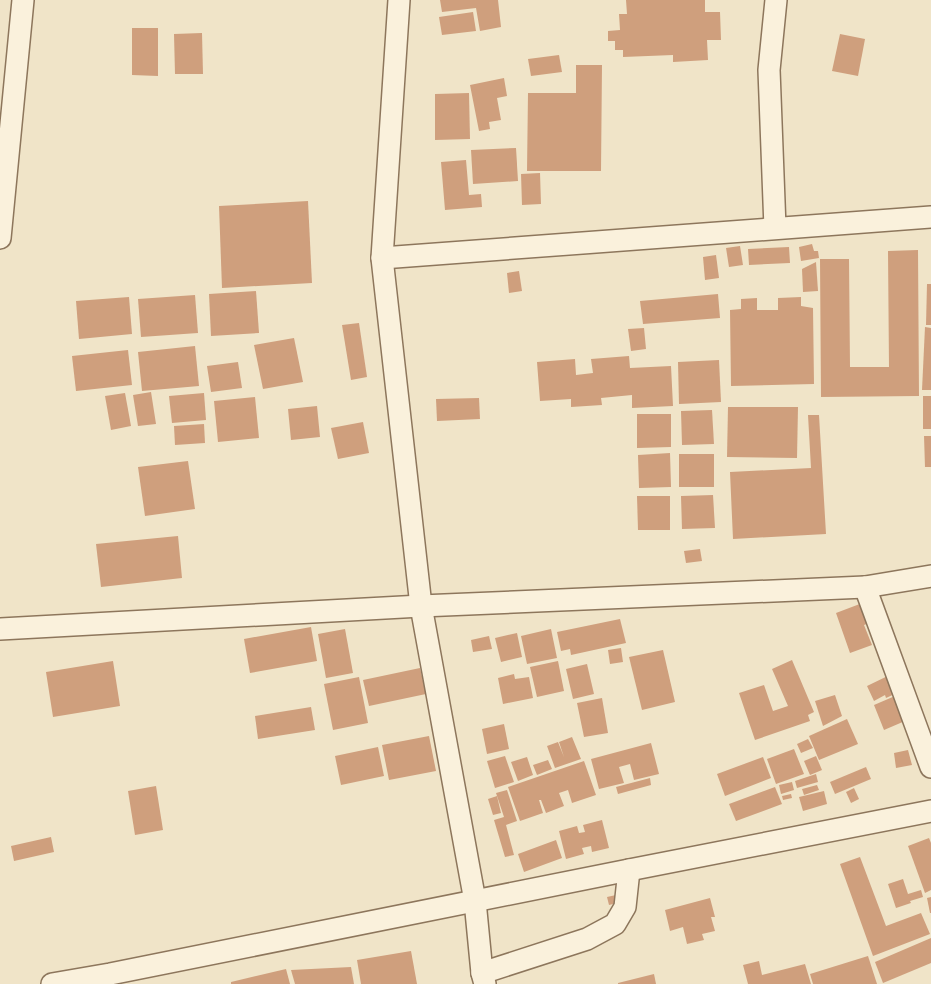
<svg xmlns="http://www.w3.org/2000/svg" width="931" height="984" font-family="'Playfair Display',serif">
	<style>
		.building { fill: #cf9f7d }
		.lines { fill: none; stroke-linecap: round; stroke-linejoin: round }
		.minor-casing { stroke: #8d765c; stroke-width: 24 }
		.minor { stroke: #faf1dc; stroke-width: 21 }
	</style>
	<rect width="100%" height="100%" fill="#f0e4c8"/>
	<g class="building">
		<polygon points="440,0 498,0 501,27 480,31 476,8 442,12"/>
		<polygon points="626,0 705,0 705,12 720,12 721,40 707,40 708,60 673,62 673,55 623,57 623,50 615,50 615,41 608,41 608,31 620,30 619,14 627,14"/>
		<polygon points="473,12 476,31 442,35 439,17"/>
		<polygon points="132,28 158,28 158,76 132,75"/>
		<polygon points="202,33 203,74 175,74 174,34"/>
		<polygon points="840,34 865,39 858,76 832,71"/>
		<polygon points="559,55 562,72 531,76 528,59"/>
		<polygon points="576,65 602,65 601,171 527,171 528,93 576,93"/>
		<polygon points="504,78 507,96 497,98 501,120 489,122 490,129 479,131 470,85"/>
		<polygon points="469,93 470,139 435,140 435,94"/>
		<polygon points="516,148 518,181 473,184 471,150"/>
		<polygon points="466,160 469,195 481,194 482,207 445,210 441,162"/>
		<polygon points="540,173 541,204 522,205 521,174"/>
		<polygon points="308,201 312,283 222,288 219,206"/>
		<polygon points="812,244 814,251 818,251 819,258 801,261 799,247"/>
		<polygon points="740,246 743,265 729,267 726,248"/>
		<polygon points="789,247 790,263 749,265 748,249"/>
		<polygon points="918,250 919,396 821,397 820,259 849,259 850,367 889,367 888,251"/>
		<polygon points="716,255 719,278 705,280 703,257"/>
		<polygon points="816,262 818,291 803,292 802,269"/>
		<polygon points="519,271 522,291 509,293 507,273"/>
		<polygon points="927,284 931,284 931,325 926,325"/>
		<polygon points="256,291 259,333 211,336 209,294"/>
		<polygon points="718,294 720,318 643,324 640,301"/>
		<polygon points="195,295 198,333 141,337 138,299"/>
		<polygon points="129,297 132,334 79,339 76,301"/>
		<polygon points="801,297 801,306 813,308 814,384 731,386 730,310 741,309 741,299 757,298 757,310 778,310 778,298"/>
		<polygon points="359,323 367,377 351,380 342,325"/>
		<polygon points="925,327 931,328 931,390 922,390"/>
		<polygon points="644,328 646,349 631,351 628,329"/>
		<polygon points="294,338 303,382 263,389 254,345"/>
		<polygon points="195,346 199,386 142,391 138,352"/>
		<polygon points="128,350 132,385 76,391 72,356"/>
		<polygon points="629,356 630,368 671,366 673,406 632,408 632,395 601,398 602,405 571,407 571,399 540,401 537,362 575,359 576,375 593,373 591,359"/>
		<polygon points="719,360 721,402 679,404 678,362"/>
		<polygon points="238,362 242,388 211,392 207,366"/>
		<polygon points="151,392 156,424 138,426 133,395"/>
		<polygon points="125,393 131,426 111,430 105,396"/>
		<polygon points="204,393 206,420 172,423 169,396"/>
		<rect x="923" y="396" width="8" height="33"/>
		<polygon points="255,397 259,438 218,442 214,401"/>
		<polygon points="479,398 480,419 437,421 436,399"/>
		<polygon points="317,406 320,437 291,440 288,409"/>
		<polygon points="728,407 798,407 797,458 727,457"/>
		<polygon points="712,410 714,444 682,445 681,411"/>
		<polygon points="637,414 671,414 671,447 637,448"/>
		<polygon points="808,415 819,415 826,534 733,539 730,472 811,468"/>
		<polygon points="363,422 369,453 338,459 331,428"/>
		<polygon points="204,424 205,443 175,445 174,426"/>
		<polygon points="924,436 931,436 931,467 925,467"/>
		<polygon points="670,453 671,487 639,488 638,455"/>
		<rect x="679" y="454" width="35" height="33"/>
		<polygon points="188,461 195,509 145,516 138,467"/>
		<polygon points="713,495 715,528 682,529 681,496"/>
		<polygon points="637,496 670,496 670,530 638,530"/>
		<polygon points="178,536 182,578 101,587 96,544"/>
		<polygon points="700,549 702,561 686,563 684,551"/>
		<polygon points="865,602 872,622 864,625 872,645 850,653 836,613"/>
		<polygon points="620,619 626,643 571,655 570,649 561,651 557,632"/>
		<polygon points="311,627 317,661 250,673 244,639"/>
		<polygon points="345,629 353,673 326,678 318,634"/>
		<polygon points="551,629 557,658 527,664 521,636"/>
		<polygon points="517,633 522,657 501,662 495,638"/>
		<polygon points="489,636 492,649 473,652 471,640"/>
		<polygon points="621,648 623,662 610,664 608,650"/>
		<polygon points="663,650 675,702 642,710 629,657"/>
		<polygon points="792,660 814,712 808,715 810,721 755,740 739,693 764,685 773,711 788,706 772,669"/>
		<polygon points="113,661 120,706 53,717 46,672"/>
		<polygon points="558,661 564,691 537,697 530,667"/>
		<polygon points="587,664 594,694 573,699 566,669"/>
		<polygon points="420,668 426,694 369,706 363,680"/>
		<polygon points="898,671 897,693 886,698 885,695 874,701 867,686"/>
		<polygon points="514,674 515,679 529,677 533,698 503,704 498,678"/>
		<polygon points="359,677 368,723 333,730 324,684"/>
		<polygon points="909,690 919,715 884,730 874,705"/>
		<polygon points="835,695 842,716 823,726 815,701"/>
		<polygon points="602,698 608,733 584,737 577,703"/>
		<polygon points="311,707 315,730 258,739 255,716"/>
		<polygon points="847,719 858,744 819,760 809,736"/>
		<polygon points="504,724 509,749 487,754 482,729"/>
		<polygon points="429,736 436,771 389,780 382,745"/>
		<polygon points="572,737 581,759 555,768 547,746 558,742 564,757 559,742"/>
		<polygon points="808,739 813,748 801,753 797,744"/>
		<polygon points="651,743 659,774 634,780 630,764 619,767 624,783 599,789 591,759"/>
		<polygon points="378,747 384,776 341,785 335,756"/>
		<polygon points="794,749 804,774 776,784 767,759"/>
		<polygon points="908,750 912,765 896,768 894,753"/>
		<polygon points="505,756 514,782 495,788 487,761"/>
		<polygon points="816,756 822,770 810,775 804,761"/>
		<polygon points="527,757 533,775 518,781 511,762"/>
		<polygon points="763,757 771,778 725,796 717,774"/>
		<polygon points="548,760 552,769 537,775 533,765"/>
		<polygon points="584,761 596,795 572,803 568,790 559,793 564,806 546,813 541,800 539,800 543,813 520,821 508,787"/>
		<polygon points="866,767 871,779 835,794 830,782"/>
		<polygon points="816,774 818,782 797,788 795,781"/>
		<polygon points="650,778 651,785 618,794 616,787"/>
		<polygon points="792,782 794,790 781,794 779,785"/>
		<polygon points="817,785 819,790 804,795 802,789"/>
		<polygon points="156,786 163,830 135,835 128,791"/>
		<polygon points="775,787 782,804 736,821 729,804"/>
		<polygon points="854,788 859,799 851,803 846,792"/>
		<polygon points="507,790 517,821 506,825 514,855 505,857 494,820 504,817 496,793"/>
		<polygon points="824,791 827,804 803,811 799,797"/>
		<polygon points="791,794 792,798 783,800 782,796"/>
		<polygon points="497,796 501,813 493,815 488,799"/>
		<polygon points="602,820 609,848 592,852 591,846 582,848 584,854 566,859 559,831 577,826 579,833 585,832 583,825"/>
		<polygon points="51,837 54,852 14,861 11,846"/>
		<polygon points="929,838 931,843 931,890 925,893 908,846"/>
		<polygon points="556,840 562,858 524,872 518,854"/>
		<polygon points="860,857 886,926 921,913 930,934 873,956 840,864"/>
		<polygon points="903,879 908,894 921,890 923,897 910,901 911,903 896,908 888,884"/>
		<polygon points="616,895 617,903 609,905 607,897"/>
		<polygon points="931,897 931,913 930,913 927,898"/>
		<polygon points="710,898 715,917 711,917 715,931 702,934 704,940 687,944 683,927 670,931 665,910"/>
		<polygon points="931,938 931,963 883,983 875,962"/>
		<polygon points="411,951 417,984 361,984 357,960"/>
		<polygon points="868,956 877,984 813,984 810,974"/>
		<polygon points="759,961 762,975 805,964 811,984 748,984 743,965"/>
		<polygon points="351,967 354,984 295,984 291,970"/>
		<polygon points="286,969 290,984 231,984 231,982"/>
		<polygon points="654,974 656,984 618,984 618,983"/>
	</g>
	<g class="lines">
		<g class="minor-casing">
			<g id="minor">
				<polyline points="399,0 382,258 421,606 475,901 482,973 485,984"/>
				<polyline points="775,228 769,70 776,0"/>
				<polyline points="0,238 23,0"/>
				<polyline points="382,258 931,217"/>
				<polyline points="865,587 931,767"/>
				<polyline points="0,629 421,606 865,587 931,576"/>
				<polyline points="482,973 587,939 615,924 625,907 629,870"/>
				<polyline points="52,984 110,974 629,870 931,811"/>
			</g>
		</g>
		<use href="#minor" class="minor"/>
	</g>
</svg>
